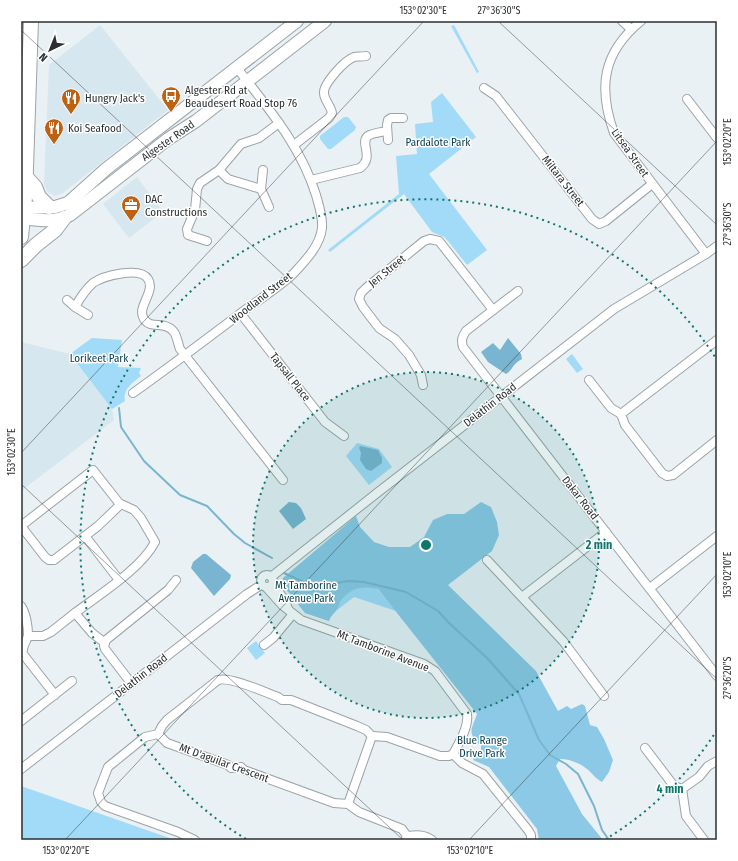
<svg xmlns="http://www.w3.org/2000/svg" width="738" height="861" font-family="'Fira Sans Condensed',sans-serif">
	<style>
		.built { fill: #d6e7ef }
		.green { fill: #a1dbf7 }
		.forest { fill: #8cc9e6 }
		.water { fill: #79b5d1 }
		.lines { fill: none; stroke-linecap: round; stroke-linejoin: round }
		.stream { stroke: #79b5d1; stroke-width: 2 }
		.minor-casing { stroke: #9ca3a7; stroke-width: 10 }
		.secondary-casing { stroke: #9ca3a7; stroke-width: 14 }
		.trunk-casing { stroke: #9ca3a7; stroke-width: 16 }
		.minor { stroke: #fff; stroke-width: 8 }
		.secondary { stroke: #fff; stroke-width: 12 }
		.trunk { stroke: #fff; stroke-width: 14 }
		.ticks { fill: none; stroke: #2b2f30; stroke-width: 1; stroke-opacity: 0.45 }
		.ring { fill: none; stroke: #0f766e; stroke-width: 2; stroke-dasharray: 2 4 }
		.labels { text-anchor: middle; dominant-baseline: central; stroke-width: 3; stroke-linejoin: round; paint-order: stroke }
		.poi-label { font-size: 11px; fill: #2b2f30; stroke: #fff; text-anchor: start }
		.street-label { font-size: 11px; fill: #2b2f30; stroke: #fff }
		.park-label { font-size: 11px; fill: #053c4f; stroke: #fff }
		.centre { fill: #0f766e; stroke: #fff; stroke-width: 2 }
		.ring-label { font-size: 12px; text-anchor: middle; font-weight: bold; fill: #0f766e; stroke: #fff; stroke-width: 3; stroke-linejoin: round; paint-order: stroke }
		.neatline { fill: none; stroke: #2b2f30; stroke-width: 1.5 }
		.ticks-label { font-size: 10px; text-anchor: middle; fill: #2b2f30 }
	</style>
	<rect width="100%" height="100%" fill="#e9f1f5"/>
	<g class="built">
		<polygon points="100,25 168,110 63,193 55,196 47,192 44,183 49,65"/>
		<polygon points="137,177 163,212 129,238 103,204"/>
		<polygon points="21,342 70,354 112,409 114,420 21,491"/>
	</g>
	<g class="green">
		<polygon points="454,25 479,72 477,73 451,26"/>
		<polygon points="442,93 476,137 429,174 487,250 467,265 448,241 444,237 432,232 404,194 330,252 328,250 399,194 396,156 417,154 415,124 433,122 431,102"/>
		<polygon points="344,117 348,117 356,127 355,130 331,149 328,149 320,139 320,136"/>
		<path d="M92,338L122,340L118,367L141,368L139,373L141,376C132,383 123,389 125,401L112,409L70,354Z"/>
		<polygon points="572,354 583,369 577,373 566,359"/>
		<polygon points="357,443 379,449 392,467 369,485 346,456"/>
		<polygon points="363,572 396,611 354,597 332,614 329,621 305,613 282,584 283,578 289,574"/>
		<polygon points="256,641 265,653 256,660 247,648"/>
		<polygon points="21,786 175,840 21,840"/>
	</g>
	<path class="forest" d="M481,502L491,507L497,522L499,535L492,551L448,585L536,671L558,711L567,706L571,709L582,704L585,706L590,725L597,727L604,739L613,760L609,772L602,782C595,778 593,774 587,769C580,763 569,759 560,759L556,766L582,814L603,840H539L537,829L489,767L473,760L474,755L481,751V746C467,732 471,731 477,714L378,589C361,586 353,587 341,600C339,603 339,606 337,609C334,614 331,615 329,621L305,613L282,584L283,578L356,516L360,527L374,542L389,547H410L424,537L433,520L447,514H464Z"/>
	<g class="water">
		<path d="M508,338L521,354L522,359C512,364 513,370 506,374L488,362L481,352L493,343L500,350Z"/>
		<polygon points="360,446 378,450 382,458 382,463 371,471 366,469 360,460 361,453 359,448"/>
		<polygon points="289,502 296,503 301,508 306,519 293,529 279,511"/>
		<polygon points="203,554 206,554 231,575 230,579 214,596 191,568 193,562"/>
	</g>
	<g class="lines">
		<g class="stream">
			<polyline points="119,408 121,427 144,461 180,495 207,506 234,534 245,543 272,558"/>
			<polyline points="284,573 310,585 327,585 348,581 364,582 406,592 438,611 449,623 487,658 519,694 539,740 550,755 566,764 578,774 594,806 602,830 609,840"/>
		</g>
		<g class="minor-casing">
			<g id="minor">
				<polyline points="622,21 631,29"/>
				<path d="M641,21C602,53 598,88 614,133L706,254"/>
				<polyline points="484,88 496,96 592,219 599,224 606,221 652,184"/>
				<polyline points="687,99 717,138"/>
				<polyline points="388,140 387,125 388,120 391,118 403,118"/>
				<path d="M294,145L329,118L332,113C331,106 324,100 324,93C323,84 345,60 354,57C357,56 362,57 366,56"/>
				<polyline points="219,170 228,179 261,189"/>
				<polyline points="263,170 261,189 269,207"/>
				<path d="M311,180L360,168C375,157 359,143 368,136C372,133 382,132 387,131"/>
				<polyline points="207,241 188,235 187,229 195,210 197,189 200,183 219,170 241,144 259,138 279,123"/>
				<path d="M518,291L466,331C462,337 461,340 463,347L717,676"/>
				<polyline points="67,300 75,307 88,315"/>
				<path d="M75,307C80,298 85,290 93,283C103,276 140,266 148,279C156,292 136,307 144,319C151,330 165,320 174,332C177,336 178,344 180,349L283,480"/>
				<polyline points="241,314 325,422 344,436"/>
				<polyline points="589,380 611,408 621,414"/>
				<polyline points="423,385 421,375 409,355 395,339 379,328 363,307 359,299 361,293 366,288 424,241 430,239 439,241 493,310"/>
				<path d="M133,393C171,366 208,338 245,310C260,299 281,286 294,273C305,261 320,246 322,228C323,217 319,206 316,195C301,146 268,108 237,68"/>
				<polyline points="621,414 625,425 662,473 667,476 673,475 717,440"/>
				<polyline points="621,414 717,340"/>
				<polyline points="85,536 119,580"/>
				<polyline points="487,560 563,641 604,696"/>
				<circle cx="267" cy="581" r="6"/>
				<polyline points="271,577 377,493 614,309 706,254 717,246"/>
				<polyline points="273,583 285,601 288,609"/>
				<path d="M266,587L282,605L301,620L424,664L435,671L467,714C469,727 459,743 453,754"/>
				<polyline points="650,588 717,536"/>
				<polyline points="522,597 606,532"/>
				<path d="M21,606C26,613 28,626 28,635C27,642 21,647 23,654L55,695"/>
				<path d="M75,613C100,594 141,569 155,542L141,518L134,510L119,503L93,470L21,526L45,557L49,560H54L98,526L121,504"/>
				<polyline points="28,636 43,636 51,632 75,613 92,633 105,643"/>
				<polyline points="264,645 273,638 293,614"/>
				<polyline points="131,683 105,649 104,646 106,640 168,590 176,580"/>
				<polyline points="21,721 72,681"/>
				<polyline points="158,734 145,737 108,767 98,793 101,802 105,806 178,832 195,840"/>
				<polyline points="645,748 674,786 682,789 699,777 708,766 717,761"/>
				<polyline points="453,754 462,763 483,774 528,830 531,835 531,840"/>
				<polyline points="21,769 247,594 261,585"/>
				<polyline points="682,789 686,816 704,840"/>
				<path d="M348,804L334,803L244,770L241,767L231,768L228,765L167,743L158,734L162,726L167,720L218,680C230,676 264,692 278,697L282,700H291L357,726L366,730L372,736"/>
				<polyline points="407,836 402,829 359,812 348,804 372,736 387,737 440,756 449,756 453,754"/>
				<path d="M406,839L407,836C416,835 424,834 432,840"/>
			</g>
		</g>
		<g class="secondary-casing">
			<g id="secondary">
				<polyline points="21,208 55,207 68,203 106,169 297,21"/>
				<path d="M21,218C38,220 55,223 70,215L168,139L196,121L325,21"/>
			</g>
		</g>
		<g class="trunk-casing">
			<g id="trunk">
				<polyline points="26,177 35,187 39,197 49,207"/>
				<polyline points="21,237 25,197 31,21"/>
				<polyline points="21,260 36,245 55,230 64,218"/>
			</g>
		</g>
		<use href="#minor" class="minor"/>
		<use href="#secondary" class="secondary"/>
		<use href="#trunk" class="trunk"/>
	</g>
	<path class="ticks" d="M498,21L717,225M21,30L717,679M21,453L424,21M21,484L403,840M65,840L717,141M469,840L717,574"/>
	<circle cx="426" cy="545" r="173" fill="#0f766e" fill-opacity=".12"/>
	<g class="ring">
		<circle cx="426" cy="545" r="173"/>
		<path d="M717 730A345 345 0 0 1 606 839M246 839A345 345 0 1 1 717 360"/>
	</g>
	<defs>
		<g id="bus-pin" transform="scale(1)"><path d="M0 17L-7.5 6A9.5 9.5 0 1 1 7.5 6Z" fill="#be6113" stroke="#fff"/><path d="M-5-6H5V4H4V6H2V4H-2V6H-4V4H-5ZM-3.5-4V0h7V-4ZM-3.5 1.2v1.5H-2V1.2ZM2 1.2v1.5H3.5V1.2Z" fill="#fff"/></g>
		<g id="restaurant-pin" transform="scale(1)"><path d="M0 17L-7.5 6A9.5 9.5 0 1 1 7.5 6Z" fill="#be6113" stroke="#fff"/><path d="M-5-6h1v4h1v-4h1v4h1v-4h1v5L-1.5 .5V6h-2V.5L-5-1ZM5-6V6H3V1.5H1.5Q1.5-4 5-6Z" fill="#fff"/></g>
		<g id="office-pin" transform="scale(1)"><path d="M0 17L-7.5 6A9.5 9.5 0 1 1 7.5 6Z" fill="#be6113" stroke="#fff"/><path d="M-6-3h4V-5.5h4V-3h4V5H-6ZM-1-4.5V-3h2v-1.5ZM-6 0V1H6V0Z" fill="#fff"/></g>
	</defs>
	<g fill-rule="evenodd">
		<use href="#bus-pin" x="171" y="96"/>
		<use href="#restaurant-pin" x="71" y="98"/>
		<use href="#restaurant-pin" x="54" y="128"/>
		<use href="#office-pin" x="131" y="205"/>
	</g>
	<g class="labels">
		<g class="poi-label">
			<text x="185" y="90">Algester Rd at<tspan x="185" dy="13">Beaudesert Road Stop 76</tspan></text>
			<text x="85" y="98">Hungry Jack's</text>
			<text x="68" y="128">Koi Seafood</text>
			<text x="145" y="199">DAC<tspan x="145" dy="13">Constructions</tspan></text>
		</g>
		<g class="street-label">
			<text transform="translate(168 141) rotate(-35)">Algester Road</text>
			<text transform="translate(630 153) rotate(55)">Litsea Street</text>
			<text transform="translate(563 181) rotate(52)">Miltara Street</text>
			<text transform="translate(387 271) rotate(-39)">Jen Street</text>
			<text transform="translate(261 298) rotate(-38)">Woodland Street</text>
			<text transform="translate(290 377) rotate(52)">Tapsall Place</text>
			<text transform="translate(490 405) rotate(-38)">Delathin Road</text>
			<text transform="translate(580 498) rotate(52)">Dakar Road</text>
			<text transform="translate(383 651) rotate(21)">Mt Tamborine Avenue</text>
			<text transform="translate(141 676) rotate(-38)">Delathin Road</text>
			<text transform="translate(224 763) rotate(20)">Mt D'aguilar Crescent</text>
		</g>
		<g class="park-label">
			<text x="438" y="142">Pardalote Park</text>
			<text x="99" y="358">Lorikeet Park</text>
			<text x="306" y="585">Mt Tamborine<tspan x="306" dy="13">Avenue Park</tspan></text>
			<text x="482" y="740">Blue Range<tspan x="482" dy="13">Drive Park</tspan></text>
		</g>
	</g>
	<circle cx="426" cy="545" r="6" class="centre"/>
	<g class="ring-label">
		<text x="599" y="549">2 min</text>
		<text x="670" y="793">4 min</text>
	</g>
	<rect width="738" height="861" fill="none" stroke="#ffffff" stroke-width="44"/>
	<g transform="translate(50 50) rotate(223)" stroke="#ffffff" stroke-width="3" paint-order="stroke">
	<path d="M0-3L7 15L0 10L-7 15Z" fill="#2b2f30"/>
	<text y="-6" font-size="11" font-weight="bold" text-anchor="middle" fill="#2b2f30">N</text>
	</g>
	<rect x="22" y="22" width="694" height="817" class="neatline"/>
	<g class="ticks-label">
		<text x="423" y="14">153°02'30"E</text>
		<text x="499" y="14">27°36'30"S</text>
		<text transform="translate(727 142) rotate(-90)" y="4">153°02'20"E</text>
		<text transform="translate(727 224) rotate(-90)" y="4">27°36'30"S</text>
		<text transform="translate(11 452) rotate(-90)" y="4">153°02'30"E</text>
		<text transform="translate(727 575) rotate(-90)" y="4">153°02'10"E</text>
		<text transform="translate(727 678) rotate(-90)" y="4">27°36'20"S</text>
		<text x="66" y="854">153°02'20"E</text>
		<text x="470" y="854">153°02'10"E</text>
	</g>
</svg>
